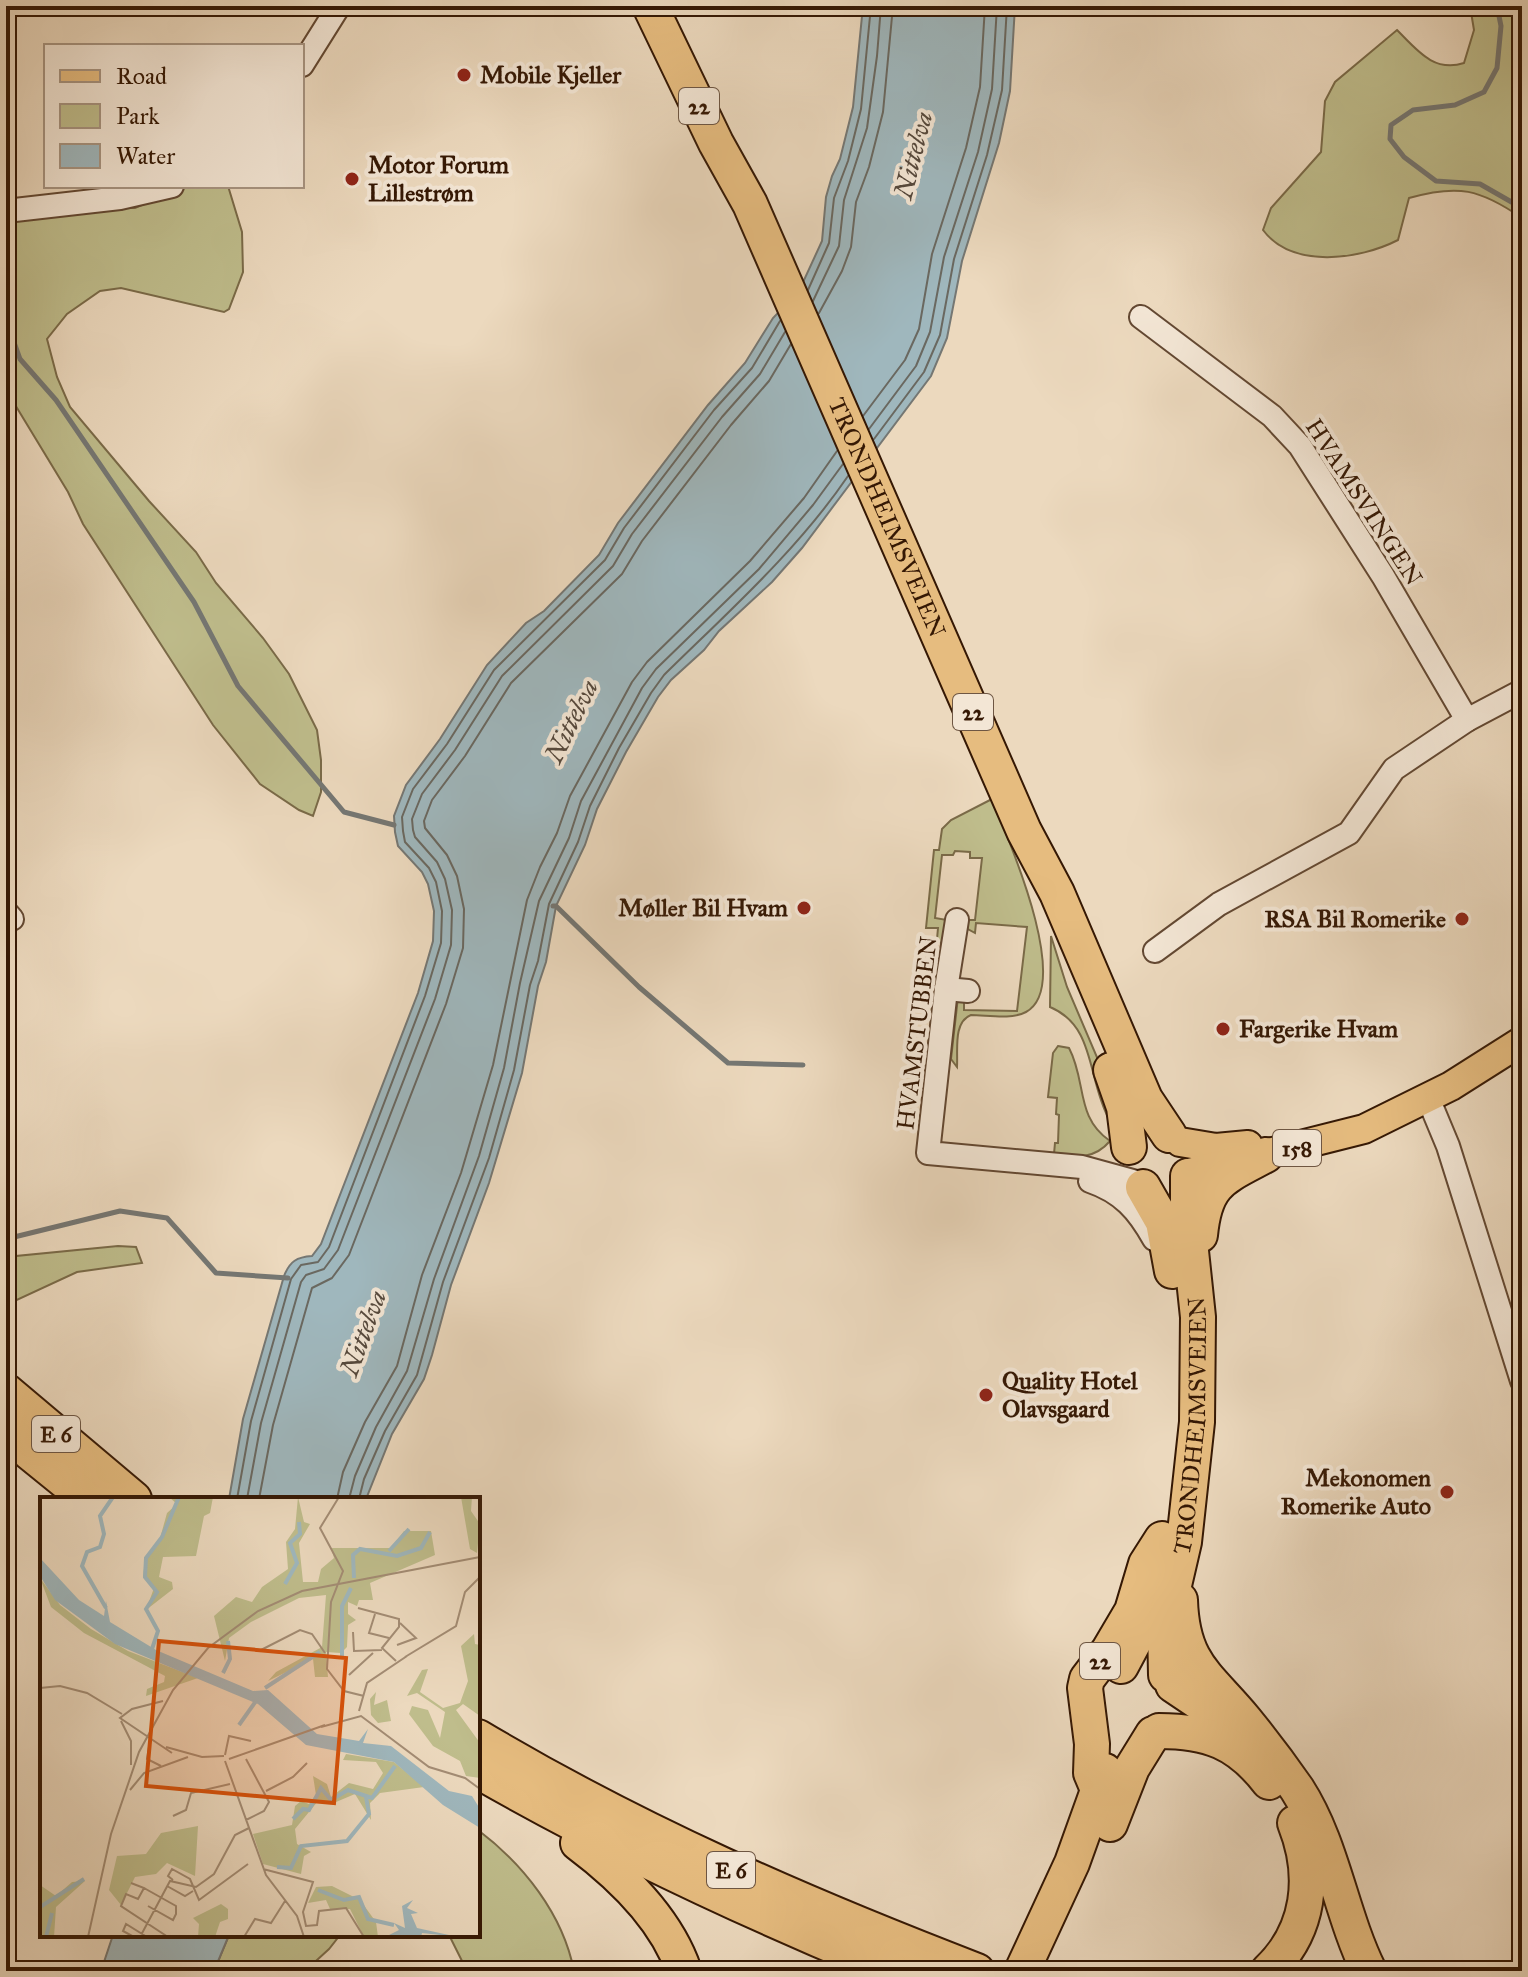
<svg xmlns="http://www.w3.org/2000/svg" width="1528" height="1977" font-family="'IM FELL Great Primer',serif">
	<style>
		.green { fill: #bfbd8c; stroke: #7a6a48; stroke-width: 2 }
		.water { fill: #9fb7bd; stroke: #757773; stroke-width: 2 }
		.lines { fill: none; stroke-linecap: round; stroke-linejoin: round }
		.shore { stroke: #6a6860; stroke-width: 2 }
		.stream { stroke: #757773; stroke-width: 5 }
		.minor-casing { stroke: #634832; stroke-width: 26 }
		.major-casing { stroke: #351804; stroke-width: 32 }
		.highway-casing { stroke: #351804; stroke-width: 38 }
		.minor { stroke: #f3e6d5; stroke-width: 22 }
		.major { stroke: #e6bc7f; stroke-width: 28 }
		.highway { stroke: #e6bc7f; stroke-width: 34 }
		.poi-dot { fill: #8f2418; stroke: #f3e6d5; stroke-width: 3 }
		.labels { text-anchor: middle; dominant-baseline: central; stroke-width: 8; stroke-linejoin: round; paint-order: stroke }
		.shield { fill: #f3e6d5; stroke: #6e5643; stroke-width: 2 }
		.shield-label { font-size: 22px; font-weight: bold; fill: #351804 }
		.poi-label { font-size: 24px; font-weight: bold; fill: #351804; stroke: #f3e6d5; text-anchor: start }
		.street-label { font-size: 24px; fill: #351804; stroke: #f3e6d5 }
		.water-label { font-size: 26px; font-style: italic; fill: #55483c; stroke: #f3e6d5 }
		.inset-river { fill: none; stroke: #9fb7bd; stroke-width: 4 }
		.inset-road { fill: none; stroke: #a38c74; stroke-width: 2 }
		.view { fill: #d6520b; fill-opacity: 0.15; stroke: #d6520b; stroke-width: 4 }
		.inset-edge { fill: none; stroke: #351804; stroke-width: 4 }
	</style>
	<rect width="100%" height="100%" fill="#ecd9be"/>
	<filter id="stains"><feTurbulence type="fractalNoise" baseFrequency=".0025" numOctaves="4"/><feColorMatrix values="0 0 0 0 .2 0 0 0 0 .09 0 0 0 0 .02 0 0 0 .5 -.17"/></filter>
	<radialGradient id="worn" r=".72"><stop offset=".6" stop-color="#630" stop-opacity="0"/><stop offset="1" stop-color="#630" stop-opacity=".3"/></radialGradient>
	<g class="green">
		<path d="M1470,6H1522L1514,118L1522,165V218C1480,189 1458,184 1409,198L1398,240C1359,260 1292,269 1263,230L1271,208L1321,152L1325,101L1335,82L1397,30C1417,50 1434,73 1464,63L1474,30Z"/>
		<polygon points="187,186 228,186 242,232 243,272 229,309 224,312 121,288 100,291 67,314 47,339 57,377 70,407 149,501 196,552 216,583 263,638 289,674 317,730 321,760 321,792 313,816 299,810 260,784 213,725 83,524 68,492 14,403 6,387 6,215 80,207 135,208"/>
		<path d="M992,799C1007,836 1074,986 1026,1012C1011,1020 987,1015 971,1015C953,1022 958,1050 957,1067L951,1059L958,997H964V1010L1017,1011L1027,927L976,923L975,933L966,928L963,920H975L982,858H970V852L955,851L953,855H942L935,918L947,920L944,946L937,939L938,928H926L934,850H939L942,829L951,820Z"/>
		<path d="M1051,936L1067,987L1102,1069L1109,1119C1087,1079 1096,1026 1050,1007Z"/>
		<path d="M1058,1046L1069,1048C1087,1082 1075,1117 1110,1141C1094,1160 1076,1157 1054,1154L1055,1143H1058L1059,1115L1056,1114L1057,1098L1048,1097L1053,1053Z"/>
		<polygon points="118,1246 136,1247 142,1263 77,1272 6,1305 6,1257"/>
		<path d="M478,1830C523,1864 563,1914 574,1971H467L449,1935H478Z"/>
		<polygon points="229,1935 340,1935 329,1949 305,1971 214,1971"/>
	</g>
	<g class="water">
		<path d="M863,6H1015L1010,91L999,143L962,261L947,338L931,376L802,548L772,582L719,631L704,650L671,680L658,697L626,752L597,809L585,845L556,906L546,962L538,986L522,1073L489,1183L451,1285L432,1355L424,1379L392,1434L366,1499H229L243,1419L284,1276C290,1261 297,1257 312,1256L321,1244L418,993L433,941L434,911L428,884L422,872L398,846L395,832L394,816L406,785L440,739L487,665L526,623L544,611L599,555L618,523L708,405L745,363L773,318L799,291L822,241L826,197L832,176L840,159L853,107Z"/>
		<polygon points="113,1935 229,1935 214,1971 101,1971"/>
	</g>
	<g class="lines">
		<g class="shore">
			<polyline points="808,290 829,243 834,198 848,161 861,109 871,6"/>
			<polyline points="813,301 839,246 844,200 867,128 877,56 881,6"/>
			<polyline points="819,313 842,271 851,247 856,202 869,167 883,112 893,6"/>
			<polyline points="863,416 905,360 919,329 932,254 966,148 980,87 985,6"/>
			<polyline points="869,429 916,366 930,332 944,257 978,152 992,89 997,6"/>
			<polyline points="874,439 924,372 940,335 954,259 987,155 1002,90 1007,6"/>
			<polyline points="237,1499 251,1421 291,1279 301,1265 318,1262 329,1247 425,996 441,943 442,911 436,882 429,868 405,842 403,831 402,817 413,789 447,744 494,670 605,560 624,528 714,410 752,368 780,321"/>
			<polyline points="247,1499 261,1423 301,1282 306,1275 324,1269 338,1250 435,999 451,945 452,910 445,879 437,862 415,837 413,830 412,819 422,794 455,750 502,676 613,566 632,534 722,417 760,374 785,332"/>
			<polyline points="259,1499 273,1425 312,1288 332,1278 349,1255 446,1004 463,948 464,909 457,876 447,855 425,828 424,821 432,800 465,756 511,683 622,574 642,541 731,425 769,381 791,344"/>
			<polyline points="337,1499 343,1472 365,1422 397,1366 422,1275 461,1173 493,1065 527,900 540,867 557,833 570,796 632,682 647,662 750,561 804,498 837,451"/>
			<polyline points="349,1499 355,1476 376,1427 407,1371 434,1279 479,1156 504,1068 520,983 539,901 569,838 581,801 642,688 656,669 759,569 813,505 843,464"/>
			<path d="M359,1499L364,1479L385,1431L417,1375L443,1282L489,1158L514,1070L530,985L538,961L549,904L578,842L590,806L619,748L651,693L664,675C728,612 797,551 848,476"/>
		</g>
		<g class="stream">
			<polyline points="1497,6 1501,26 1497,68 1484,92 1455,105 1413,110 1391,125 1390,139 1404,157 1436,181 1480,184 1522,208"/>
			<polyline points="6,320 20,359 56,400 194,602 238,686 344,812 394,825"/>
			<polyline points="553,906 556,906 639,987 728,1063 803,1065"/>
			<polyline points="6,1239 120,1211 167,1218 216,1273 288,1278"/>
		</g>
		<g class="minor-casing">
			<g id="minor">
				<polyline points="302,65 339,6"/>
				<polyline points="6,211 120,198 172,186"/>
				<polyline points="1141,317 1272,416 1300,446 1383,576 1467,720"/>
				<polyline points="6,912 12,919"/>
				<polyline points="957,920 946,989 928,1153 1082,1167 1133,1181"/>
				<polyline points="1155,951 1219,904 1349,833 1394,769 1467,720 1522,691"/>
				<polyline points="946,989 968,991"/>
				<polyline points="1428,1098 1448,1146 1522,1381"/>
				<path d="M1090,1181C1122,1192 1138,1210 1154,1239"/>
			</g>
		</g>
		<g class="major-casing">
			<g id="major">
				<polyline points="1180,1142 1216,1148 1248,1145"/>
				<polyline points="1189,1173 1364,1129 1451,1086 1522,1041"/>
			</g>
		</g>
		<g class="highway-casing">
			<g id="highway">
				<path id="s1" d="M650,6L716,143L750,204L1024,831L1057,893L1145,1099L1169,1135"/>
				<polyline points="1111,1070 1124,1107 1129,1147"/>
				<polyline points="1143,1187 1163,1222 1172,1271"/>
				<path d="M1200,1235C1205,1182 1223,1178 1266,1155"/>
				<polyline points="6,1391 134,1499"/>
				<polyline points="6,1429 29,1452 87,1499"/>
				<path d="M1180,1600C1182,1665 1209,1676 1245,1720C1263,1742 1281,1766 1297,1789C1333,1845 1340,1912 1369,1971"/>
				<polyline points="1121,1666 1144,1623 1154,1586"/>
				<path id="s2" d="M1166,1675L1165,1624L1184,1542L1197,1422L1198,1317L1188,1223V1176"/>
				<polyline points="1173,1685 1231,1724"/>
				<path d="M1159,1731C1208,1731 1238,1742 1269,1782"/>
				<path d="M478,1737C637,1832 805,1905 977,1971"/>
				<path d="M478,1771C612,1848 750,1912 893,1971"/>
				<polyline points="1099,1792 1091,1773 1092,1744 1085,1688 1087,1679 1109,1650 1132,1611 1146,1564 1162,1539"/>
				<polyline points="1110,1824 1132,1768 1153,1734"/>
				<path d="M578,1843C622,1876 666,1918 684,1971"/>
				<polyline points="1022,1971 1072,1863 1105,1771"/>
				<path d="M1268,1971C1310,1931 1316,1876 1295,1823"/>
			</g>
		</g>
		<use href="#minor" class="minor"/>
		<use href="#major" class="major"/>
		<use href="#highway" class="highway"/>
	</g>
	<g class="poi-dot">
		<circle cx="464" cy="75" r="8"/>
		<circle cx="352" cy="179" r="8"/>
		<circle cx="804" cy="908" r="8"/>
		<circle cx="1462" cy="919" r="8"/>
		<circle cx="1223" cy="1029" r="8"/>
		<circle cx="986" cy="1395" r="8"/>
		<circle cx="1447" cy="1492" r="8"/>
	</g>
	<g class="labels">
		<g class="shield">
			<rect x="679" y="88" width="40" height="36" rx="6"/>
			<rect x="953" y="694" width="40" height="36" rx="6"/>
			<rect x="1273" y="1130" width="48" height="36" rx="6"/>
			<rect x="32" y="1416" width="48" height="36" rx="6"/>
			<rect x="1080" y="1643" width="40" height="36" rx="6"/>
			<rect x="707" y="1852" width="48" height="36" rx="6"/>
		</g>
		<g class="shield-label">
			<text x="699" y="106">22</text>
			<text x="973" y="712">22</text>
			<text x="1297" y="1148">158</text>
			<text x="56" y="1434">E 6</text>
			<text x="1100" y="1661">22</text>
			<text x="731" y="1870">E 6</text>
		</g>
		<g class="poi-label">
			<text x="480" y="75">Mobile Kjeller</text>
			<text x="368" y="165">Motor Forum<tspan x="368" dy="28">Lillestrøm</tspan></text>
			<text x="788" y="908" text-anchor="end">Møller Bil Hvam</text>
			<text x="1446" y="919" text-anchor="end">RSA Bil Romerike</text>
			<text x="1239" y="1029">Fargerike Hvam</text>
			<text x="1002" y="1381">Quality Hotel<tspan x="1002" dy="28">Olavsgaard</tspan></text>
			<text x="1431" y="1478" text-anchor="end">Mekonomen<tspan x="1431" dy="28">Romerike Auto</tspan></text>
		</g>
		<g class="street-label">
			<text transform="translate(1364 502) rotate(57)">HVAMSVINGEN</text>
			<text stroke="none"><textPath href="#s1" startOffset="564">TRONDHEIMSVEIEN</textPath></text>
			<text transform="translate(917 1033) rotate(-83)">HVAMSTUBBEN</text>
			<text stroke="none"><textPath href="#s2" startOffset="252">TRONDHEIMSVEIEN</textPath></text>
		</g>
		<g class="water-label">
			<text transform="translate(913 155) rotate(-76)">Nittelva</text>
			<text transform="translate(571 721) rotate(-64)">Nittelva</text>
			<text transform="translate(363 1333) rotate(-70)">Nittelva</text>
		</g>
	</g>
	<g transform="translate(40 1497)">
		<rect width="440" height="440" fill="#ecd9be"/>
		<path d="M129,0H173L170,16L164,19L156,59L123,60L119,80L132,85L133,92L106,113L114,91L103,79L105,64L119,45L127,16L137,7ZM258,0L264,25L270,27L259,46L263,85H278L281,72L294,61L291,51H351L364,34H391L395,58L330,86L333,103H319L317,109L308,105V117L316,123L308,128L307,150L301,156L286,155L288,180H275L273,162L228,184L236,175L282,150L286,98L259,101L211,125L189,141L185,164L174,119L196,100L212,105L222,90L248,72L246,45L255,32ZM421,0H432L431,14L440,27L437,56L430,52ZM0,81L20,108L51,132L88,154L158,181L106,199L107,192L124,185L125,179L44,136L11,110ZM434,137L435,147L440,148V219L423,207L416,213L440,246V281L426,279L420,264L393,249L369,217L372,209L388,213L400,241L405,215L377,196L367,199L382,173L388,172L380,195L403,211L420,206L428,184L421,149ZM336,195L334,208L347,203L351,224L338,226L331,218L330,202ZM306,257L354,265L384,290L340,296L330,306L331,323L315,297L296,305L278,304L255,332L257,347L271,355L264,359L261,377L223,367L213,337L252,328L255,309L261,304L269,307L276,298L273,279L287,287L291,300L309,286L333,292L343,276L336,265L303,263ZM158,329L155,379L127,366L116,377L95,380L81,408L69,393L77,359L106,357L121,336ZM45,384L16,410L14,440H0V388L16,399L32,385ZM276,390L292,389L320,403L336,425L338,440H324L310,412H290L286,403L268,406ZM181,407L188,412V422L180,425L175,440H158L159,427L153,421Z" fill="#bfbd8c"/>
		<path d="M0,61L39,103L64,119L66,104L70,125L116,153L213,194L228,193L277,237L319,244L328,232L323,246L351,249L409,294L432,299L440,312V331L403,308L354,265L266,248L218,207L75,147L15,103L0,79ZM373,403L367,411L378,416L371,417L377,431L418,440L382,436L381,440H345L359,433L354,426L365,431L362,409Z" fill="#9fb7bd"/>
		<path class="inset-river" d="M349,54L369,32M314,81L313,58L320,52L357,59L381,51L390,35M245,87L257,66L250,46L260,37L259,25M66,111L42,69L47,55L60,50L64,37L60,19L73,0M112,152L118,134L106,112L117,95L105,80L106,61L122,40L139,0M302,159V109L311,91M183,176L190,162L188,144M225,191L280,155M199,228L216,204M253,322L263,312L269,313L281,291L291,303L308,293L332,301L355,269M237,370L251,371L261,349L307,344L329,317L326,300M278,393L304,403L319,400L328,422L354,428M0,410L44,382M6,440L12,416"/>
		<path class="inset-road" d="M299,0L280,31L303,74L291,105L287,172L304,194L324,199M318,111L359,122V130L342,151L356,164M335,117L329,136L349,141M313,135L314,154L342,153M357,148L376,141L360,126M219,154L260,133L272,137L285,156M365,160L416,129L425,95L440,80M309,178L333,156M0,191L20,189L47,196L82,217M123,204L92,212L80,221L132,256M319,214L327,186L367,159M81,224L91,244V268M281,230L321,219L389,270L425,281L440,292M110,244L107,262L121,269M126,250L162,260L184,259M185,258L189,239L211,244M189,262L285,228M206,262L229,305L224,314L206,323M185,264L226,378L257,419L264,440M90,293L104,276L148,260M226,294L253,280L267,266M133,319L146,313L151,296L190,287M223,372L273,385L263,415L266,429L277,428L279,414L306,411L324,440M133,383L128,379L132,372L150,382L159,403L208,367M91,386L104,391L98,402L86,397L81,409L128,440M127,389L145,399L153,394M104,391L136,409V417L133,423L108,409M48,440L71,337L99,255L133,193L168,151L218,114L262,94L440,60M94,440L83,434L86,427L107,440M100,440L130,384L156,390L174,377L195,338L209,331M204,440L215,422L231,426L245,404"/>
		<path class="view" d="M119,144L306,161L294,306L106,289Z"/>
		<rect width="440" height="440" class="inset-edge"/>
	</g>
	<rect width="1528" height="1977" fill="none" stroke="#ecd9be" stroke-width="32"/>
	<rect x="8" y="8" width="1512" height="1961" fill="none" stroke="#351804" stroke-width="4"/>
	<rect x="16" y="16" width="1496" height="1945" fill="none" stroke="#351804" stroke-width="2"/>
	<rect x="44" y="44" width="260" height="144" fill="#f3e6d5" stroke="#a79481" stroke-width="2"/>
	<rect x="60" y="70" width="40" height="12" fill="#e6bc7f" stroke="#a79481" stroke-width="2"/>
	<text x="116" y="84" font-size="24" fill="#351804">Road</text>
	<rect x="60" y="104" width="40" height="24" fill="#bfbd8c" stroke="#a79481" stroke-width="2"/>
	<text x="116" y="124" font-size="24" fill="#351804">Park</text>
	<rect x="60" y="144" width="40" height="24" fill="#9fb7bd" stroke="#a79481" stroke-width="2"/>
	<text x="116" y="164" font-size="24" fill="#351804">Water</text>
	<rect width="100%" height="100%" filter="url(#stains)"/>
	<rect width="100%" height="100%" fill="url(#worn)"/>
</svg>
